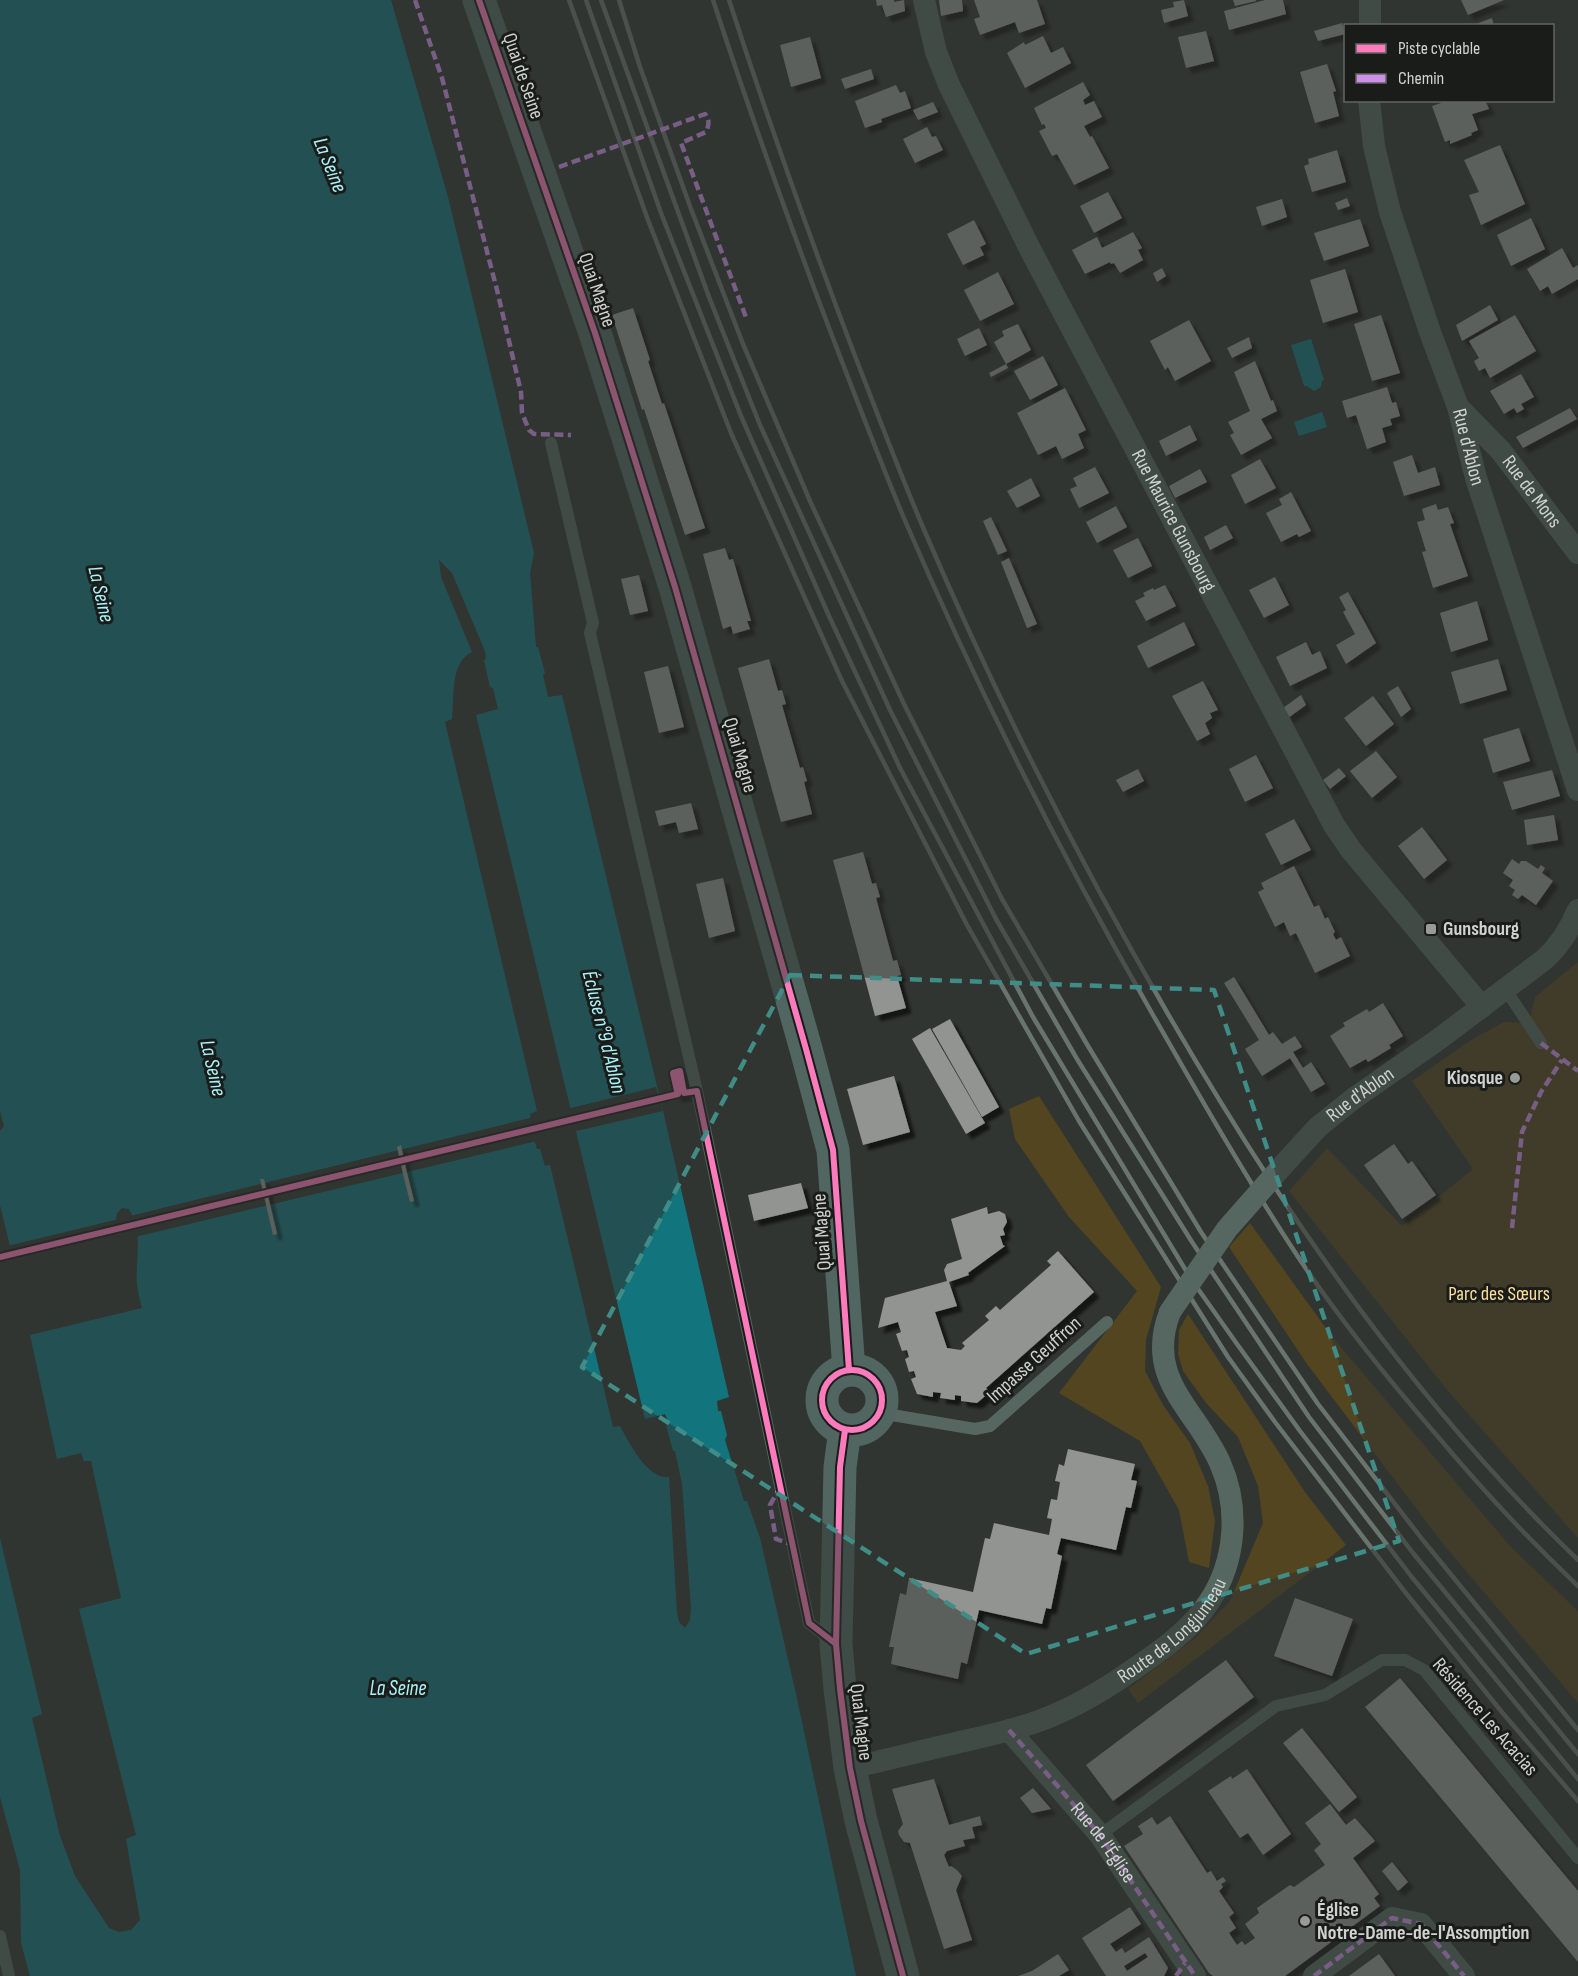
<svg xmlns="http://www.w3.org/2000/svg" width="1578" height="1976" font-family="'Sofia Sans Condensed',sans-serif">
	<style>
		.green { fill: #52451f }
		.water { fill: #12747c; fill-rule: evenodd }
		.pier { fill: #313531 }
		.building { fill: #919490; fill-rule: evenodd; filter: url(#shadow) }
		.lines { fill: none; stroke-linecap: round; stroke-linejoin: round }
		.lane { stroke: #566661; stroke-width: 12 }
		.street { stroke: #566661; stroke-width: 22 }
		.secondary { stroke: #516661; stroke-width: 33 }
		.rail { stroke: #697470; stroke-width: 4.5 }
		.street-bridge { stroke: #566661; stroke-width: 22 }
		.quiet { stroke: #ce8fe9; stroke-width: 4.5; stroke-dasharray: 9 4.5; stroke-linecap: butt }
		.cycleway-casing { stroke: #1a1c1a; stroke-width: 10 }
		.cycleway { stroke: #fd7abc; stroke-width: 6 }
		.marked { fill: none; stroke: #3f8d86; stroke-width: 4.5; stroke-dasharray: 12 8; stroke-linejoin: round }
		.poi-dot { fill: #989c98; stroke: #1a1c1a; stroke-width: 2 }
		.labels { text-anchor: middle; dominant-baseline: central; stroke-width: 6; stroke-linejoin: round; paint-order: stroke }
		.street-label { font-size: 20px; fill: #cfd3cf; stroke: #1a1c1a }
		.poi-label { font-size: 20px; font-weight: bold; fill: #cfd3cf; stroke: #1a1c1a; text-anchor: start }
		.park-label { font-size: 20px; fill: #f9df98; stroke: #1a1c1a }
		.water-label { font-size: 21px; font-style: italic; fill: #abf2f9; stroke: #1a1c1a }
	</style>
	<defs>
		<filter id="shadow"><feDropShadow dx="5.5" dy="5.5" stdDeviation="1.5" flood-color="#0009"/></filter>
	</defs>
	<rect width="100%" height="100%" fill="#313531"/>
	<g class="green">
		<polygon points="1578,962 1578,1538 1448,1391 1289,1191 1327,1148 1402,1226 1473,1169 1412,1081 1471,1040 1504,1022 1529,1023 1535,997"/>
		<polygon points="1039,1096 1161,1287 1146,1340 1145,1371 1163,1405 1190,1443 1208,1486 1215,1521 1209,1568 1189,1562 1179,1510 1140,1441 1059,1393 1137,1291 1069,1217 1015,1139 1009,1109"/>
		<polygon points="1250,1223 1333,1338 1510,1546 1578,1611 1578,1703 1443,1544 1307,1364 1229,1247"/>
		<polygon points="1188,1314 1305,1492 1346,1545 1138,1703 1128,1689 1195,1638 1230,1601 1263,1523 1258,1486 1238,1437 1206,1403 1183,1371 1178,1354 1179,1330"/>
	</g>
	<g class="water">
		<path d="M0,0H391L448,197L534,553L530,573L536,647H538L545,673L543,675L548,697L562,695L663,1111L729,1397L717,1401L718,1411H721L727,1435L725,1440L744,1501H747L760,1538L796,1694L856,1976H30L21,1943L20,1870L0,1797V1538L42,1714L32,1718L60,1836L75,1876L109,1928L119,1932L131,1930L140,1920L126,1839L136,1835L79,1609L121,1598L91,1461H84L81,1453L57,1459L30,1335L142,1308C140,1301 138,1292 137,1284C135,1257 144,1235 129,1209L122,1208L117,1213L115,1224L11,1250L0,1205V1131L4,1126L0,1111ZM439,560L452,573L485,651L486,659L484,660L490,687L493,688L498,709L476,715L645,1419L665,1414L669,1423L666,1425L673,1451H675L682,1484L691,1608L690,1620L685,1628L679,1622L677,1613L669,1477C648,1480 629,1443 620,1426L613,1427L550,1165L545,1166L540,1149H537L529,1122L531,1120L530,1114L537,1111L445,722L452,719C454,698 450,662 472,652L441,577Z"/>
		<polygon points="1311,339 1324,380 1322,381 1321,387 1314,391 1307,386 1304,386 1291,345"/>
		<polygon points="1322,412 1327,427 1299,436 1294,422"/>
	</g>
	<g class="pier">
		<polygon points="656,1087 663,1111 572,1132 567,1109"/>
		<polygon points="534,1117 533,1123 537,1141 135,1237 130,1216"/>
		<polygon points="119,1219 116,1227 12,1253 8,1251 7,1246"/>
	</g>
	<g class="building">
		<polygon points="876,0 894,0 894,2 904,0 905,11 886,17 882,5 877,6"/>
		<polygon points="939,0 962,0 963,11 941,16"/>
		<polygon points="974,0 1037,0 1045,24 1019,33 1015,22 980,35 974,19 980,17"/>
		<polygon points="1184,0 1188,16 1164,23 1161,10 1174,7 1173,2"/>
		<polygon points="1233,0 1256,0 1256,1 1235,6"/>
		<polygon points="1265,0 1283,0 1286,14 1229,30 1224,11"/>
		<polygon points="1461,0 1504,0 1468,15"/>
		<polygon points="1492,18 1494,26 1473,26 1473,25"/>
		<polygon points="1342,23 1345,34 1318,41 1314,31"/>
		<polygon points="1206,31 1214,61 1186,68 1178,37"/>
		<polygon points="1043,36 1051,53 1063,47 1071,63 1025,88 1007,53 1024,42 1025,45"/>
		<polygon points="810,37 821,78 791,87 780,45"/>
		<polygon points="1327,64 1336,91 1333,92 1339,116 1315,123 1300,72"/>
		<polygon points="871,69 874,79 845,89 841,79"/>
		<polygon points="1083,82 1090,95 1083,100 1085,105 1094,101 1102,117 1084,126 1090,137 1092,136 1109,168 1074,185 1057,154 1052,156 1039,131 1046,128 1044,124 1042,125 1034,108"/>
		<polygon points="896,85 900,93 905,91 911,108 881,119 882,122 865,128 855,101"/>
		<polygon points="1450,100 1485,100 1489,109 1472,114 1478,130 1471,133 1472,135 1450,144 1450,140 1445,142 1432,106"/>
		<polygon points="933,102 938,112 918,120 913,110"/>
		<polygon points="927,127 932,137 936,136 943,150 915,163 903,139"/>
		<polygon points="1500,145 1525,204 1481,225 1469,195 1479,192 1464,160"/>
		<polygon points="1337,150 1346,182 1312,192 1304,166 1309,164 1308,159"/>
		<polygon points="1108,192 1122,218 1094,233 1080,206"/>
		<polygon points="1347,198 1350,206 1338,210 1335,203"/>
		<polygon points="1282,199 1287,217 1262,226 1256,207"/>
		<polygon points="1531,218 1545,249 1511,266 1497,235"/>
		<polygon points="1360,219 1369,246 1324,261 1314,233"/>
		<polygon points="974,220 986,244 980,247 984,255 963,265 947,234"/>
		<polygon points="1133,232 1142,248 1138,250 1143,260 1120,273 1114,263 1111,264 1110,262 1085,274 1072,250 1097,237 1102,248"/>
		<polygon points="1562,248 1573,268 1578,265 1578,279 1552,294 1548,286 1540,291 1527,269"/>
		<polygon points="1162,268 1166,276 1157,282 1153,273"/>
		<polygon points="1345,269 1358,312 1323,323 1310,280"/>
		<polygon points="998,272 1014,304 980,321 964,290"/>
		<polygon points="1490,305 1498,320 1462,341 1456,325"/>
		<polygon points="633,308 650,360 648,361 662,404 664,403 705,528 685,535 644,409 642,410 612,315"/>
		<polygon points="1381,315 1400,373 1372,381 1354,324"/>
		<polygon points="1515,315 1536,351 1490,378 1485,368 1479,371 1474,361 1479,358 1469,341"/>
		<polygon points="1189,320 1211,361 1175,381 1168,367 1165,370 1150,341"/>
		<polygon points="1018,324 1031,350 1006,364 1008,368 991,377 989,373 1006,364 994,342 1004,336 1002,331"/>
		<polygon points="979,328 987,345 965,356 957,339"/>
		<polygon points="1249,337 1252,348 1232,358 1227,348"/>
		<polygon points="1043,356 1058,385 1030,400 1014,371"/>
		<polygon points="1255,361 1271,401 1273,400 1277,411 1261,419 1272,438 1241,455 1230,435 1234,433 1228,422 1250,411 1234,372"/>
		<polygon points="1521,374 1534,397 1521,404 1524,409 1517,413 1514,408 1504,414 1490,391"/>
		<polygon points="1387,387 1392,403 1396,402 1400,416 1390,419 1392,425 1382,428 1386,442 1367,449 1356,415 1347,418 1342,401"/>
		<polygon points="1065,388 1086,430 1078,434 1084,448 1062,459 1056,446 1038,455 1017,413"/>
		<polygon points="1570,408 1577,419 1523,448 1516,437"/>
		<polygon points="1190,425 1197,440 1166,456 1159,441"/>
		<polygon points="1412,455 1418,473 1435,467 1440,485 1404,496 1393,462"/>
		<polygon points="1260,459 1276,488 1245,504 1231,475"/>
		<polygon points="1095,467 1109,493 1079,508 1070,489 1077,486 1073,478"/>
		<polygon points="1200,469 1207,482 1175,498 1169,486"/>
		<polygon points="1031,478 1040,496 1017,508 1007,491"/>
		<polygon points="1291,492 1311,531 1299,537 1297,534 1281,542 1266,513 1282,505 1279,499"/>
		<polygon points="1436,504 1438,510 1448,507 1454,523 1450,524 1468,576 1433,588 1422,552 1426,551 1417,522 1425,520 1422,509"/>
		<polygon points="1116,506 1127,527 1097,543 1086,522"/>
		<polygon points="991,517 1007,551 998,555 983,521"/>
		<polygon points="1226,525 1233,538 1210,550 1204,537"/>
		<polygon points="1138,538 1152,566 1128,578 1113,550"/>
		<polygon points="725,548 729,560 733,559 751,621 747,621 750,629 733,634 731,626 723,629 703,554"/>
		<polygon points="1009,558 1037,624 1027,628 1001,562"/>
		<polygon points="639,575 648,611 630,615 621,579"/>
		<polygon points="1275,577 1289,605 1264,618 1249,590"/>
		<polygon points="1165,585 1176,606 1146,621 1135,601 1145,596 1143,593 1153,588 1154,590"/>
		<polygon points="1348,592 1376,643 1346,664 1336,645 1355,634 1343,612 1346,610 1339,597"/>
		<polygon points="1477,601 1488,640 1451,652 1440,613"/>
		<polygon points="1184,622 1195,645 1148,668 1137,646"/>
		<polygon points="1306,642 1312,655 1320,651 1327,668 1290,686 1276,657"/>
		<polygon points="769,659 778,691 782,690 786,704 782,705 800,768 803,767 807,781 804,782 812,814 781,822 738,668"/>
		<polygon points="1498,659 1507,690 1460,704 1451,672"/>
		<polygon points="668,666 684,727 659,733 644,672"/>
		<polygon points="1203,681 1218,710 1210,713 1212,718 1205,723 1210,734 1197,741 1172,696"/>
		<polygon points="1398,686 1411,709 1401,717 1387,693"/>
		<polygon points="1301,695 1306,705 1288,718 1283,708"/>
		<polygon points="1373,696 1394,724 1366,746 1344,718"/>
		<polygon points="1519,728 1530,761 1493,773 1483,739"/>
		<polygon points="1376,751 1397,777 1372,798 1350,771"/>
		<polygon points="1256,755 1273,788 1245,802 1229,769"/>
		<polygon points="1339,768 1346,776 1330,789 1323,780"/>
		<polygon points="1138,769 1144,781 1123,792 1116,780"/>
		<polygon points="1552,770 1560,796 1512,810 1503,782"/>
		<polygon points="691,803 698,829 679,833 676,822 659,826 655,811"/>
		<polygon points="1554,815 1558,840 1527,845 1524,820"/>
		<polygon points="1294,819 1311,850 1281,865 1265,834"/>
		<polygon points="1422,827 1447,860 1424,879 1398,846"/>
		<polygon points="863,852 872,884 876,883 880,897 876,898 893,961 897,960 901,975 897,976 906,1008 875,1016 833,860"/>
		<polygon points="1512,859 1519,864 1521,861 1526,861 1538,869 1541,865 1545,868 1542,873 1553,881 1536,905 1522,895 1518,899 1512,895 1515,890 1509,886 1513,880 1503,873"/>
		<polygon points="1294,866 1314,907 1319,905 1325,919 1328,917 1335,932 1333,934 1336,940 1341,937 1350,956 1315,973 1296,933 1290,936 1284,922 1275,927 1258,892 1264,889 1261,883"/>
		<polygon points="723,878 735,931 709,938 696,884"/>
		<polygon points="1234,977 1269,1035 1273,1032 1282,1044 1295,1036 1302,1047 1293,1052 1303,1068 1311,1062 1325,1084 1311,1092 1290,1058 1262,1076 1245,1049 1259,1040 1224,983"/>
		<polygon points="1383,1003 1403,1036 1389,1045 1391,1048 1368,1062 1366,1059 1350,1068 1330,1036 1345,1026 1343,1023 1367,1009 1369,1012"/>
		<polygon points="950,1019 999,1107 982,1117 932,1029"/>
		<polygon points="930,1028 985,1123 966,1134 912,1039"/>
		<polygon points="681,1067 687,1095 676,1097 669,1070"/>
		<polygon points="894,1076 910,1132 863,1145 847,1089"/>
		<polygon points="1394,1144 1408,1164 1412,1161 1436,1195 1402,1219 1364,1165"/>
		<polygon points="401,1145 407,1173 414,1201 410,1202 403,1174 397,1147"/>
		<polygon points="260,1179 264,1179 277,1234 273,1235"/>
		<polygon points="801,1183 808,1208 754,1221 748,1195"/>
		<polygon points="987,1207 988,1214 999,1211 1005,1214 1007,1222 1003,1229 1005,1235 1000,1236 1003,1245 1005,1246 968,1273 969,1275 949,1282 957,1306 935,1312 947,1348 961,1350 965,1346 962,1343 989,1320 985,1316 996,1306 1000,1310 1051,1265 1047,1261 1058,1251 1094,1292 986,1388 990,1392 977,1403 961,1401 961,1396 955,1395 955,1400 940,1398 941,1393 933,1392 933,1397 917,1394 911,1379 916,1377 914,1371 909,1372 905,1359 909,1357 907,1350 902,1351 896,1334 901,1332 898,1322 878,1328 885,1298 947,1281 944,1270 947,1264 962,1259 951,1219"/>
		<polygon points="1068,1449 1135,1464 1131,1480 1137,1481 1131,1508 1126,1507 1116,1550 1061,1538 1057,1554 1062,1556 1051,1609 1046,1608 1042,1624 979,1610 967,1664 961,1662 958,1679 891,1664 894,1647 889,1647 900,1593 906,1595 909,1578 973,1592 985,1538 990,1539 994,1523 1049,1535 1052,1519 1047,1518 1051,1499 1057,1500 1060,1482 1055,1481 1059,1464 1064,1466"/>
		<polygon points="1295,1598 1353,1619 1332,1676 1274,1656"/>
		<polygon points="1226,1660 1254,1697 1113,1801 1086,1765"/>
		<polygon points="1400,1678 1578,1891 1578,1962 1365,1707"/>
		<polygon points="1302,1728 1357,1797 1339,1812 1283,1743"/>
		<polygon points="1247,1769 1291,1834 1263,1855 1248,1833 1240,1838 1208,1791 1231,1776 1232,1779"/>
		<polygon points="934,1779 949,1825 980,1816 982,1825 972,1827 975,1838 963,1840 965,1846 947,1851 944,1855 949,1867 951,1866 957,1870 962,1876 956,1890 972,1940 944,1949 910,1843 904,1842 899,1835 898,1831 903,1824 892,1789"/>
		<polygon points="1033,1788 1051,1809 1032,1813 1020,1798"/>
		<polygon points="1330,1804 1346,1825 1355,1818 1375,1841 1353,1858 1379,1894 1374,1898 1380,1906 1285,1976 1213,1976 1209,1973 1124,1846 1143,1834 1138,1826 1152,1817 1157,1825 1170,1816 1207,1873 1211,1871 1217,1881 1223,1877 1226,1881 1221,1884 1223,1887 1219,1891 1234,1913 1229,1917 1236,1928 1229,1933 1237,1945 1242,1941 1245,1945 1255,1938 1245,1924 1259,1913 1257,1908 1290,1885 1294,1887 1325,1865 1314,1850 1321,1844 1305,1823"/>
		<polygon points="1392,1862 1408,1882 1398,1891 1382,1871"/>
		<path d="M1130,1907L1141,1924L1110,1944L1116,1952L1122,1948L1125,1953L1149,1937L1168,1968L1164,1976H1106L1082,1938ZM1145,1953L1148,1957L1127,1971L1124,1966Z"/>
		<polygon points="1058,1954 1069,1970 1059,1976 1018,1976 1032,1971"/>
		<polygon points="1379,1954 1395,1976 1349,1976"/>
	</g>
	<g class="lines">
		<g class="lane">
			<polyline points="551,443 593,623 590,633 697,1091 809,1623 832,1641"/>
			<polyline points="1506,990 1541,1043"/>
			<polyline points="880,1413 975,1429 990,1426 1107,1322"/>
			<polyline points="1100,1835 1276,1706 1325,1695 1382,1660 1405,1660 1424,1670 1578,1858"/>
			<polyline points="0,1936 9,1976"/>
		</g>
		<g class="street">
			<path id="s1" d="M924,0L936,52L949,85L1031,251L1334,825L1351,850L1482,1007"/>
			<polyline points="1370,26 1370,0"/>
			<path id="s2" d="M1369,100L1374,146L1390,212L1430,332L1458,407L1476,478L1578,790"/>
			<path id="s3" d="M1459,408L1501,451L1578,553"/>
			<path id="s4" d="M1285,1163L1318,1127L1353,1099L1439,1039L1545,959C1560,945 1570,929 1578,910"/>
			<polyline points="1009,1730 1100,1835 1195,1976"/>
			<path id="s5" d="M850,1768C886,1760 921,1751 956,1743C986,1736 1016,1730 1044,1719C1075,1707 1104,1690 1131,1671C1159,1652 1191,1630 1209,1602C1236,1561 1240,1508 1220,1463C1196,1409 1144,1379 1170,1312"/>
			<polyline points="1314,1976 1392,1918 1421,1924 1464,1976"/>
		</g>
		<g class="secondary">
			<polyline points="479,0 595,333 675,587 806,1049 833,1150 849,1370"/>
			<circle cx="852" cy="1400" r="30"/>
			<polyline points="845,1430 840,1467 836,1644 840,1689 850,1768 861,1821 903,1976"/>
		</g>
		<g class="rail">
			<polyline points="569,0 648,220 731,433 842,681 967,925 1079,1121 1228,1357 1275,1422 1405,1592 1501,1711 1578,1801"/>
			<polyline points="586,0 661,213 741,416 829,616 900,768 1033,1017 1191,1279 1237,1344 1300,1431 1411,1576 1578,1779"/>
			<polyline points="601,0 709,297 760,425 890,710 996,919 1077,1059 1192,1242 1309,1417 1413,1553 1578,1754"/>
			<polyline points="619,0 640,67 691,209 743,344 810,501 904,704 1002,899 1088,1046 1201,1232 1318,1404 1422,1539 1578,1730"/>
			<path d="M713,0C748,107 786,214 826,320C851,385 876,451 903,516C976,686 1061,855 1153,1015C1197,1092 1241,1169 1289,1243C1332,1310 1382,1372 1434,1432C1479,1486 1527,1538 1578,1586"/>
			<path d="M729,0C768,120 810,238 855,356C878,415 900,474 925,532C996,697 1078,859 1168,1014C1283,1212 1413,1401 1578,1560"/>
		</g>
		<polyline class="street-bridge" points="1170,1312 1227,1229 1285,1163"/>
		<g class="quiet">
			<polyline points="415,0 442,78 497,290 521,392 522,413 529,430 534,434 571,435"/>
			<path d="M559,167L705,114C710,120 709,125 706,132L681,143L747,320"/>
			<polyline points="1541,1043 1578,1071"/>
			<polyline points="1512,1228 1522,1132 1541,1092 1562,1060"/>
			<polyline points="781,1486 770,1505 776,1539 793,1545"/>
			<path id="s6" d="M1009,1730L1100,1835L1195,1976"/>
			<polyline points="1176,1976 1185,1963"/>
			<polyline points="1314,1976 1392,1918 1421,1924 1464,1976"/>
		</g>
		<g class="cycleway-casing">
			<g id="cycleway">
				<polyline points="479,0 595,333 675,587 806,1049 833,1150 849,1370"/>
				<polyline points="0,1257 678,1094 674,1073 679,1072 683,1090 677,1091 673,1073 680,1071 684,1093 697,1091 809,1623 836,1644"/>
				<circle cx="852" cy="1400" r="30"/>
				<polyline points="845,1430 840,1467 836,1644 840,1689 850,1768 861,1821 903,1976"/>
			</g>
		</g>
		<use href="#cycleway" class="cycleway"/>
	</g>
	<path d="M0 0H1578V1976H0ZM790,975L1214,990L1399,1541L1026,1654L582,1367Z" fill="#313531" fill-opacity=".55" fill-rule="evenodd"/>
	<path class="marked" d="M790,975L1214,990L1399,1541L1026,1654L582,1367Z"/>
	<g class="poi-dot">
		<rect x="1425" y="923" width="12" height="12" rx="3"/>
		<circle cx="1515" cy="1078" r="6"/>
		<circle cx="1305" cy="1921" r="6"/>
	</g>
	<g class="labels">
		<g class="street-label">
			<text transform="translate(523 76) rotate(71)">Quai de Seine</text>
			<text transform="translate(597 290) rotate(71)">Quai Magne</text>
			<text stroke="none"><textPath href="#s2" startOffset="362">Rue d'Ablon</textPath></text>
			<text stroke="none"><textPath href="#s3" startOffset="111">Rue de Mons</textPath></text>
			<text stroke="none"><textPath href="#s1" startOffset="579">Rue Maurice Gunsbourg</textPath></text>
			<text transform="translate(740 755) rotate(74)">Quai Magne</text>
			<text stroke="none"><textPath href="#s4" startOffset="102">Rue d'Ablon</textPath></text>
			<text transform="translate(822 1232) rotate(-94)">Quai Magne</text>
			<text transform="translate(1034 1360) rotate(-42)">Impasse Geuffron</text>
			<text stroke="none"><textPath href="#s5" startOffset="358">Route de Longjumeau</textPath></text>
			<text transform="translate(1485 1717) rotate(49)">Résidence Les Acacias</text>
			<text transform="translate(861 1722) rotate(83)">Quai Magne</text>
			<text stroke="none"><textPath href="#s6" startOffset="147">Rue de l'Église</textPath></text>
		</g>
		<g class="poi-label">
			<text x="1443" y="929">Gunsbourg</text>
			<text x="1503" y="1078" text-anchor="end">Kiosque</text>
			<text x="1317" y="1910">Église<tspan x="1317" dy="23">Notre-Dame-de-l'Assomption</tspan></text>
		</g>
		<g class="park-label">
			<text x="1499" y="1294">Parc des Sœurs</text>
		</g>
		<g class="water-label">
			<text transform="translate(330 165) rotate(68)">La Seine</text>
			<text transform="translate(101 594) rotate(77)">La Seine</text>
			<text transform="translate(604 1032) rotate(76)">Écluse n°9 d'Ablon</text>
			<text transform="translate(213 1068) rotate(77)">La Seine</text>
			<text x="398" y="1688">La Seine</text>
		</g>
	</g>
	<rect x="1344" y="24" width="210" height="78" fill="#1a1c1a" stroke="#626562" stroke-width="1.5"/>
	<rect x="1356" y="44" width="30" height="9" fill="#fd7abc" stroke="#626562" stroke-width="1.5"/>
	<text x="1398" y="54" font-size="18" fill="#cfd3cf">Piste cyclable</text>
	<rect x="1356" y="74" width="30" height="9" fill="#ce8fe9" stroke="#626562" stroke-width="1.5"/>
	<text x="1398" y="84" font-size="18" fill="#cfd3cf">Chemin</text>
</svg>
